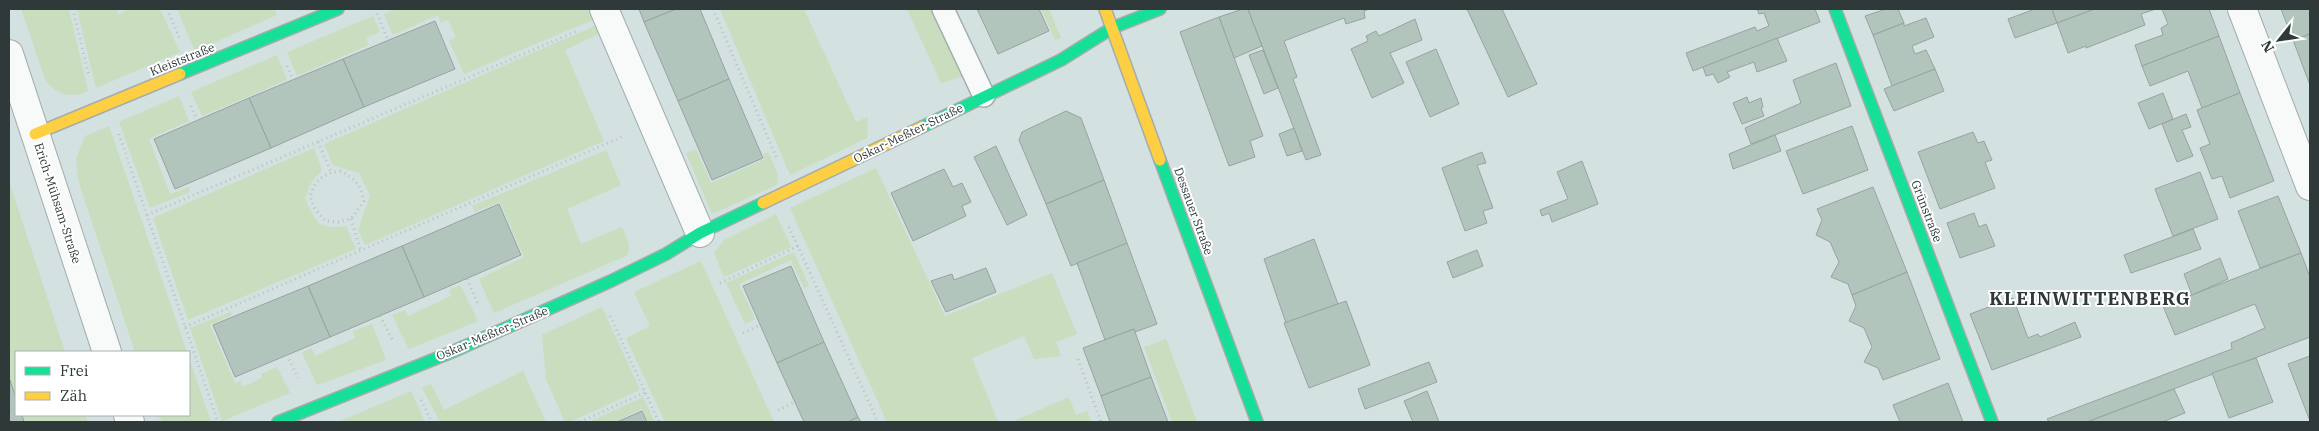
<svg xmlns="http://www.w3.org/2000/svg" width="2319" height="431" font-family="'IBM Plex Serif',serif">
	<style>
		.green { fill: #c8debe }
		.building { fill: #b1c5bd; stroke: #99a2a0 }
		.lines { fill: none; stroke-linecap: round; stroke-linejoin: round }
		.lane-casing { stroke: #a2adac; stroke-width: 24 }
		.street-casing { stroke: #a2adac; stroke-width: 30 }
		.fast-casing { stroke: #a2adac; stroke-width: 14 }
		.slow-casing { stroke: #a2adac; stroke-width: 14 }
		.path { stroke: #bcc0c0; stroke-width: 3; stroke-dasharray: 1 4; stroke-linecap: butt }
		.lane { stroke: #f8fafa; stroke-width: 21 }
		.street { stroke: #f8fafa; stroke-width: 28 }
		.fast { stroke: #16e098; stroke-width: 11 }
		.slow { stroke: #ffcf43; stroke-width: 11 }
		.labels { text-anchor: middle; dominant-baseline: central; stroke-width: 4; stroke-linejoin: round; paint-order: stroke }
		.street-label { font-size: 12px; fill: #2f3939; stroke: #fff }
		.district-label { font-size: 18px; font-weight: bold; letter-spacing: 1px; fill: #2f3939; stroke: #fff }
	</style>
	<rect width="100%" height="100%" fill="#d3e1e0"/>
	<g class="green">
		<path d="M21,9H69L88,91C71,99 56,95 45,79Z"/>
		<polygon points="77,9 116,9 119,14 129,9 160,9 180,52 96,88"/>
		<polygon points="177,9 274,9 277,15 195,51"/>
		<polygon points="396,9 590,9 595,19 464,74 449,41 456,37 448,20 441,23 438,15 393,35 384,14"/>
		<polygon points="720,9 804,9 856,122 868,117 867,138 790,175"/>
		<polygon points="907,9 933,9 965,76 941,83"/>
		<polygon points="1041,9 1049,9 1061,38 1055,40"/>
		<polygon points="373,16 380,32 366,38 369,45 297,76 287,52"/>
		<polygon points="597,25 601,33 565,50 604,141 365,245 358,230 370,195 359,173 333,165 324,144"/>
		<polygon points="277,55 287,80 202,116 191,92"/>
		<polygon points="179,96 189,121 149,139 170,194 189,187 190,192 150,208 119,122"/>
		<polygon points="109,126 187,352 135,352 78,180 76,159 85,136"/>
		<path d="M314,148L322,170L310,184L305,199C317,223 317,230 346,226L356,249L188,320L153,218Z"/>
		<polygon points="696,149 711,183 765,159 763,154 768,152 778,175 777,185 712,214 686,153"/>
		<polygon points="606,150 621,185 567,209 581,244 622,227 629,244 628,255 494,313 479,279 524,257 500,202 475,212 472,206"/>
		<polygon points="876,168 945,316 1052,273 1077,334 1056,342 1061,356 1034,359 1024,336 972,358 998,422 887,422 790,208"/>
		<polygon points="9,181 65,352 16,352 16,415 85,415 88,422 9,422"/>
		<polygon points="776,214 791,247 724,277 714,253 724,240"/>
		<polygon points="794,252 809,286 804,288 791,260 739,284 755,319 745,324 726,283"/>
		<polygon points="701,261 774,422 665,422 626,338 650,326 634,292"/>
		<polygon points="460,285 478,321 409,349 392,315 405,310 408,316 451,296 449,290"/>
		<polygon points="602,307 640,390 570,422 565,422 546,379 542,335"/>
		<polygon points="230,312 232,315 210,325 235,383 240,381 243,387 262,378 261,374 277,367 290,393 222,421 190,328"/>
		<polygon points="372,324 386,360 317,385 302,353 311,348 315,356 355,338 353,331"/>
		<polygon points="1166,339 1197,422 1172,422 1144,347"/>
		<polygon points="189,358 211,422 164,422 156,415 189,415"/>
		<polygon points="523,371 546,422 440,422 422,388 431,384 444,410"/>
		<polygon points="411,391 425,422 338,422"/>
		<polygon points="643,397 655,422 648,422 642,409 615,422 589,422"/>
		<polygon points="1069,397 1076,415 1087,411 1091,422 1012,422"/>
	</g>
	<g class="building">
		<polygon points="639,9 676,9 644,22"/>
		<polygon points="676,9 700,9 729,79 678,101 644,22"/>
		<polygon points="977,9 1039,9 1049,31 998,54"/>
		<polygon points="1243,9 1248,9 1262,46 1234,58 1219,17"/>
		<polygon points="1248,9 1369,9 1364,11 1365,18 1346,24 1344,18 1284,41 1297,77 1293,79 1321,155 1306,160"/>
		<polygon points="1467,9 1502,9 1537,84 1508,97"/>
		<polygon points="1757,9 1815,9 1820,22 1693,71 1686,53 1755,27 1757,31 1769,26 1764,13 1759,14"/>
		<polygon points="1886,9 1898,9 1904,23 1873,35 1865,16"/>
		<polygon points="2035,9 2052,9 2057,23 2015,38 2008,19"/>
		<polygon points="2052,9 2095,9 2057,23"/>
		<polygon points="2095,9 2156,9 2141,14 2145,25 2086,48 2086,46 2068,53 2057,23"/>
		<polygon points="2162,9 2209,9 2219,36 2142,66 2135,45 2163,35 2161,28 2168,24"/>
		<polygon points="2281,9 2310,9 2310,34 2293,40"/>
		<polygon points="1219,17 1263,136 1250,141 1255,157 1229,166 1180,32"/>
		<polygon points="1926,18 1934,37 1912,46 1915,54 1926,50 1935,69 1892,86 1873,35 1904,23 1904,26"/>
		<polygon points="1415,19 1422,40 1390,53 1404,83 1372,98 1351,49 1368,41 1366,36 1376,31 1379,36"/>
		<polygon points="435,21 455,69 364,107 343,59"/>
		<polygon points="2310,34 2310,85 2293,40"/>
		<polygon points="2219,36 2240,93 2202,108 2188,71 2150,86 2142,66"/>
		<polygon points="1777,38 1787,61 1757,72 1754,62 1727,72 1730,77 1718,83 1713,74 1706,76 1703,67"/>
		<polygon points="1436,49 1459,104 1430,117 1406,62"/>
		<polygon points="1263,50 1278,88 1264,94 1249,55"/>
		<polygon points="343,59 364,107 271,148 249,98"/>
		<polygon points="1836,63 1851,106 1751,144 1745,128 1801,103 1793,80"/>
		<polygon points="1935,69 1944,91 1894,111 1884,89"/>
		<polygon points="729,79 763,158 712,180 678,101"/>
		<polygon points="2163,93 2173,119 2149,129 2138,103"/>
		<polygon points="2240,93 2274,181 2230,198 2222,176 2212,179 2200,148 2210,144 2197,110"/>
		<polygon points="1747,97 1749,103 1761,98 1763,107 1761,108 1764,116 1742,124 1733,103"/>
		<polygon points="249,98 271,148 175,189 154,139"/>
		<polygon points="1066,111 1081,118 1104,180 1046,204 1019,140 1022,132"/>
		<polygon points="2186,114 2191,127 2182,130 2193,156 2177,162 2162,124"/>
		<polygon points="1852,126 1868,170 1803,194 1786,151"/>
		<polygon points="1294,128 1302,151 1287,156 1279,134"/>
		<polygon points="1973,132 1978,143 1984,141 1992,160 1985,162 1995,188 1940,209 1918,152"/>
		<polygon points="1775,135 1781,151 1733,169 1729,154"/>
		<polygon points="996,146 1027,215 1007,225 974,157"/>
		<polygon points="1482,152 1486,163 1477,165 1493,208 1483,211 1487,223 1465,231 1442,168"/>
		<polygon points="1582,161 1598,204 1552,222 1549,213 1542,216 1540,210 1568,199 1557,172"/>
		<polygon points="944,169 953,187 962,183 971,202 962,206 966,216 913,241 891,193"/>
		<polygon points="2200,172 2218,219 2173,236 2155,189"/>
		<polygon points="1104,180 1127,243 1071,266 1046,204"/>
		<polygon points="1873,187 1907,272 1852,295 1848,284 1831,277 1839,262 1830,242 1816,235 1822,220 1817,209"/>
		<polygon points="2278,196 2301,253 2260,268 2238,211"/>
		<polygon points="499,204 521,255 424,297 402,246"/>
		<polygon points="1974,213 1979,227 1986,224 1995,246 1960,258 1947,223"/>
		<polygon points="2193,229 2201,249 2131,273 2124,255"/>
		<polygon points="1314,239 1338,304 1286,323 1264,259"/>
		<polygon points="1127,243 1157,324 1135,332 1134,329 1105,340 1077,263"/>
		<polygon points="402,246 424,297 330,337 308,286"/>
		<polygon points="1477,250 1483,266 1453,278 1447,262"/>
		<polygon points="2301,253 2310,277 2310,337 2087,422 2049,422 2047,419 2232,349 2231,343 2265,328 2255,304 2175,335 2163,306"/>
		<polygon points="2220,258 2228,279 2192,295 2184,274"/>
		<polygon points="791,266 824,342 777,363 743,286"/>
		<polygon points="986,268 996,292 946,312 931,281 952,274 954,280"/>
		<polygon points="1907,272 1940,359 1883,380 1878,368 1864,362 1872,347 1864,328 1849,321 1856,306 1852,295"/>
		<polygon points="308,286 330,337 235,377 213,325"/>
		<polygon points="2013,298 2028,338 2038,334 2040,337 2075,322 2081,337 1992,370 1970,314"/>
		<polygon points="1346,301 1370,365 1309,388 1284,323"/>
		<polygon points="1134,329 1151,377 1101,396 1083,348"/>
		<polygon points="824,342 858,417 848,422 804,422 777,363"/>
		<polygon points="2310,356 2310,421 2288,364"/>
		<polygon points="2256,358 2273,402 2229,418 2212,373"/>
		<polygon points="1429,362 1437,382 1365,409 1358,389"/>
		<polygon points="1151,377 1168,422 1110,422 1101,396"/>
		<polygon points="10,380 16,398 16,415 22,415 24,422 9,422"/>
		<polygon points="1948,383 1963,422 1900,422 1893,405"/>
		<polygon points="2174,389 2185,413 2162,422 2087,422"/>
		<polygon points="1427,391 1439,422 1413,422 1404,401"/>
		<polygon points="642,411 647,422 617,422"/>
		<polygon points="858,417 861,422 848,422"/>
	</g>
	<g class="lines">
		<g class="lane-casing">
			<polyline id="lane" points="943,9 984,96"/>
		</g>
		<g class="street-casing">
			<g id="street">
				<polyline points="604,9 700,233"/>
				<polyline points="2242,9 2310,186"/>
				<polyline points="9,54 107,352"/>
				<polyline points="128,415 130,422"/>
			</g>
		</g>
		<g class="fast-casing">
			<g id="fast">
				<polyline points="1835,9 1992,422"/>
				<polyline points="180,74 338,9"/>
				<polyline points="922,127 1061,60 1112,28 1160,9"/>
				<polyline points="1160,160 1257,422"/>
				<polyline points="278,422 452,352 611,281 666,254 700,233 763,203"/>
			</g>
		</g>
		<g class="slow-casing">
			<g id="slow">
				<polyline points="1105,9 1160,160"/>
				<polyline points="35,134 180,74"/>
				<polyline points="763,203 922,127"/>
			</g>
		</g>
		<g class="path">
			<polyline points="73,9 89,76"/>
			<polyline points="167,9 180,39"/>
			<polyline points="375,9 388,40"/>
			<polyline points="713,9 777,159"/>
			<polyline points="287,66 293,80"/>
			<polyline points="191,106 197,120"/>
			<polyline points="119,134 218,422"/>
			<polyline points="318,142 331,172"/>
			<path d="M340,171C356,178 360,185 364,201L351,219L338,222L325,221L315,209L310,196C315,180 324,173 340,171Z"/>
			<polyline points="147,215 577,31"/>
			<polyline points="351,219 361,251"/>
			<polyline points="789,227 878,422"/>
			<polyline points="467,279 478,304"/>
			<polyline points="720,283 798,246"/>
			<polyline points="380,316 393,341"/>
			<polyline points="610,316 659,422"/>
			<polyline points="185,327 624,136"/>
			<polyline points="743,333 760,325"/>
			<polyline points="287,355 298,378"/>
			<polyline points="1078,359 1101,422"/>
			<polyline points="421,400 432,422"/>
			<polyline points="778,410 795,402"/>
			<polyline points="580,422 646,392"/>
		</g>
		<use href="#lane" class="lane"/>
		<use href="#street" class="street"/>
		<use href="#fast" class="fast"/>
		<use href="#slow" class="slow"/>
	</g>
	<g class="labels">
		<g class="street-label">
			<text transform="translate(182 59) rotate(-22)">Kleiststraße</text>
			<text transform="translate(908 133) rotate(-26)">Oskar-Meßter-Straße</text>
			<text transform="translate(58 203) rotate(72)">Erich-Mühsam-Straße</text>
			<text transform="translate(1194 211) rotate(70)">Dessauer Straße</text>
			<text transform="translate(1927 211) rotate(69)">Grünstraße</text>
			<text transform="translate(492 333) rotate(-23)">Oskar-Meßter-Straße</text>
		</g>
		<g class="district-label">
			<text x="2090" y="298">KLEINWITTENBERG</text>
		</g>
	</g>
	<rect width="2319" height="431" fill="none" stroke="#2f3939" stroke-width="20"/>
	<rect x="15" y="351" width="175" height="65" fill="#ffffff" stroke="#acb0b0"/>
	<rect x="25" y="367" width="25" height="8" fill="#16e098" stroke="#acb0b0"/>
	<text x="60" y="376" font-size="15" fill="#2f3939">Frei</text>
	<rect x="25" y="392" width="25" height="8" fill="#ffcf43" stroke="#acb0b0"/>
	<text x="60" y="401" font-size="15" fill="#2f3939">Zäh</text>
	<g transform="translate(2279 40) rotate(240)" stroke="#ffffff" stroke-width="4" paint-order="stroke">
	<path d="M0-4L9 19L0 12L-9 19Z" fill="#2f3939"/>
	<text y="-8" font-size="14" font-weight="bold" text-anchor="middle" fill="#2f3939">N</text>
	</g>
</svg>
